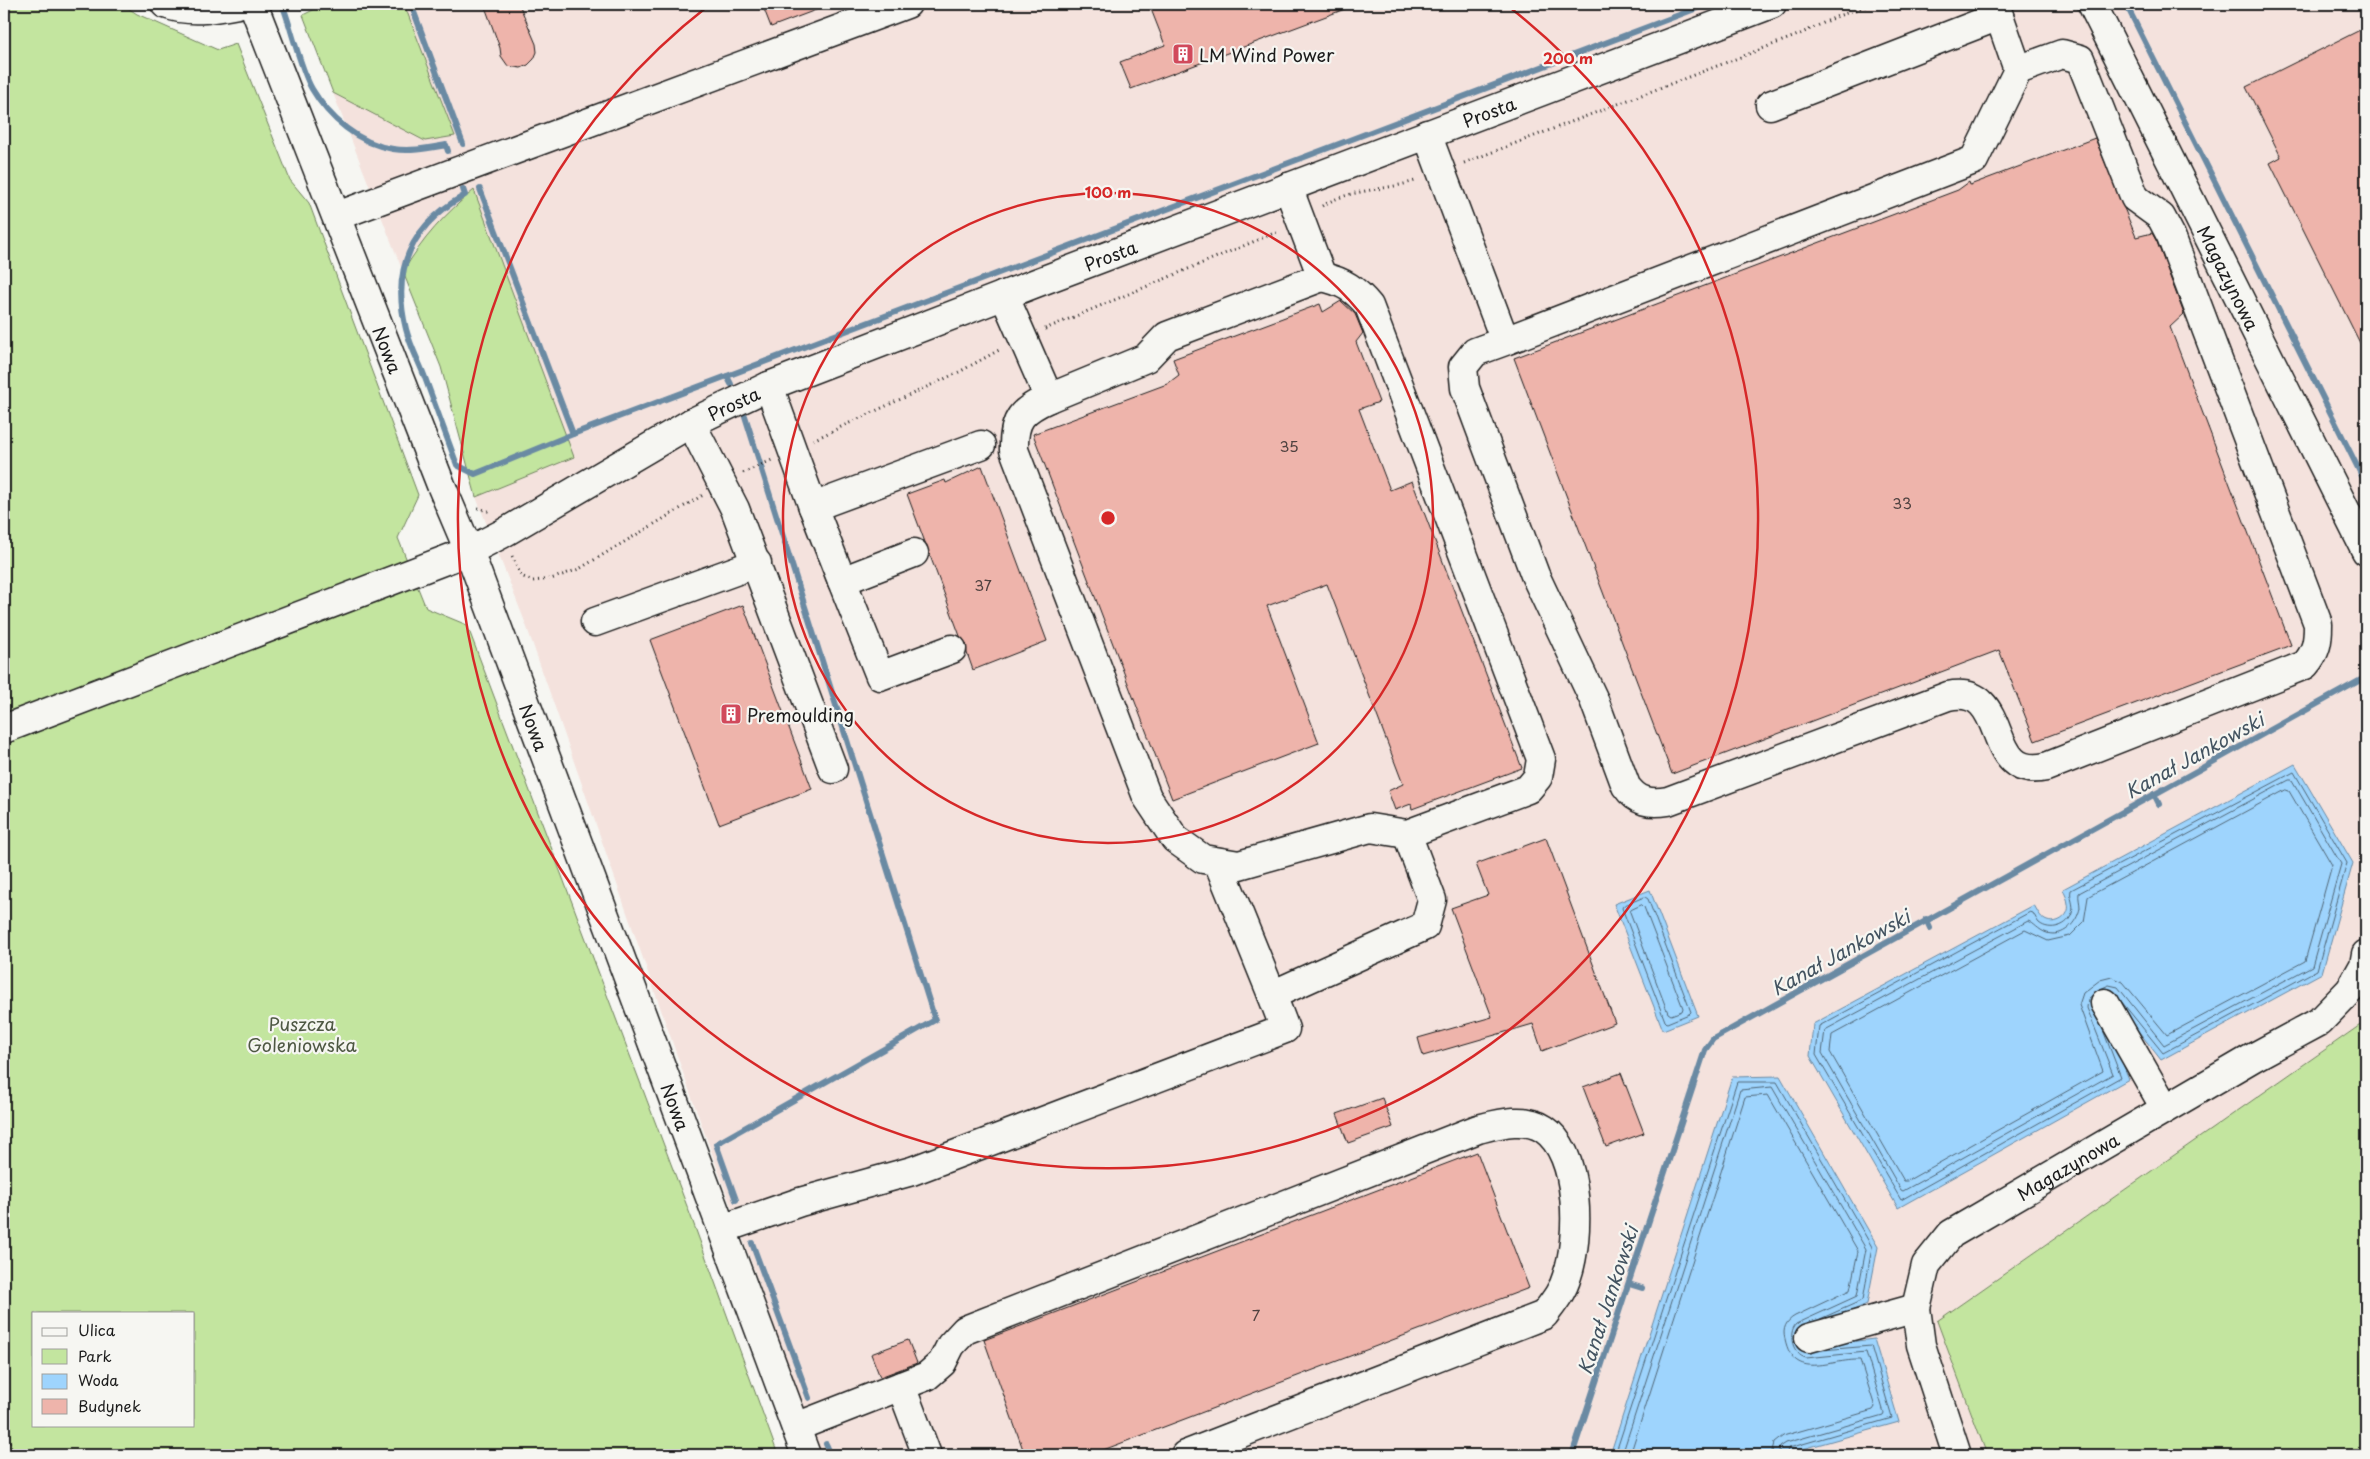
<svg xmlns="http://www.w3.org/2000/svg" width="2370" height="1459" font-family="'Playpen Sans',sans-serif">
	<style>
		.built { fill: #f4e2dd }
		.green { fill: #c3e59f; stroke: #70805e; fill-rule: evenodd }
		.water { fill: #9ed4fd; stroke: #6a8aa3 }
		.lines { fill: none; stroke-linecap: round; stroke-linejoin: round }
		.shore { stroke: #506676; stroke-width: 1 }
		.stream { stroke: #6a8aa3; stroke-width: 6 }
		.building { fill: #eeb4ab; stroke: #1c1c1c }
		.minor-casing { stroke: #1c1c1c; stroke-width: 31 }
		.path { stroke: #1c1c1c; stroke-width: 3; stroke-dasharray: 1 4; stroke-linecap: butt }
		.minor { stroke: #f6f6f2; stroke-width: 28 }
		.ring { fill: none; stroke: #d62828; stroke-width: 2.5 }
		.labels { text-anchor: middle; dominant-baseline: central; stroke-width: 4.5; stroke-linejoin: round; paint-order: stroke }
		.number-label { font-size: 15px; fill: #504240 }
		.poi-label { font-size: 18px; fill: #1c1c1c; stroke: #f6f6f2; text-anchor: start }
		.street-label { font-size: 18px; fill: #1c1c1c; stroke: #f6f6f2 }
		.park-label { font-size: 18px; fill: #4e5843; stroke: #f6f6f2 }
		.water-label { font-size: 19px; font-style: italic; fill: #435360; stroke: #f6f6f2 }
		.centre { fill: #d62828; stroke: #f6f6f2; stroke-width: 2.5 }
		.ring-label { font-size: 15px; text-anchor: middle; font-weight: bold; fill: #d62828; stroke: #f6f6f2; stroke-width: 4.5; stroke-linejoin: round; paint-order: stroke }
	</style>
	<rect width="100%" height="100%" fill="#f6f6f2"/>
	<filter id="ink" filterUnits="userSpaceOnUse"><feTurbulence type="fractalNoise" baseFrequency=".02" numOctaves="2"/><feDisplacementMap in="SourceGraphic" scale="10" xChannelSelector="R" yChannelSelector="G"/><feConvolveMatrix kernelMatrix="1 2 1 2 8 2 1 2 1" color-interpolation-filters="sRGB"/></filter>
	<g filter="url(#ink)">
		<polygon class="built" points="404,4 2366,4 2366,1021 1937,1321 1987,1455 821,1455 693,1101 525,622 476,497 574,457 474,191 416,249 403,272 333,93 425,141 455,136"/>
		<g class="green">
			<path d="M4,4H122L137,14L218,50L236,44L290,180L309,203L418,495L398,538L426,608L467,625L693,1222L778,1455H4ZM34,1313H194V1425H34Z"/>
			<polygon points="318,4 404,4 455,136 425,141 333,93 303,15 319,7"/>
			<path d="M474,190L574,457L476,497L441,367L403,272C422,239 445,214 474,190Z"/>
			<polygon points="2366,1021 2366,1455 1987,1455 1937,1321"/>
		</g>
		<g class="water">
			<path d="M2295,764L2353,863L2322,973L2161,1060L2111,996L2098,1004L2129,1079L1898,1208L1810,1056L1813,1024L2034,905C2037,910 2040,917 2045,920C2056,926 2071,916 2068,904C2068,899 2064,893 2063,889Z"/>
			<polygon points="1650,890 1698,1016 1663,1030 1614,904"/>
			<polygon points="1780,1076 1878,1247 1867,1304 1803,1333 1806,1347 1874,1339 1899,1422 1782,1455 1610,1455 1732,1077"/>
		</g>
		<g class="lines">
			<g class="shore">
				<polygon points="2286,790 2289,791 2332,865 2305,961 2167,1035 2123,982 2112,977 2100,980 2083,993 2079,1005 2103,1071 1907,1181 1904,1181 1830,1052 1832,1035 2025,930 2048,941 2070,936 2084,922 2088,897"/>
				<polygon points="1645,897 1648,899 1691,1012 1689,1014 1667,1023 1665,1021 1622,908 1623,906"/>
				<polygon points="1642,905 1644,907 1683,1008 1682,1011 1671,1015 1668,1013 1630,912 1631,910"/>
				<path d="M2095,993L2088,999L2087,1008L2113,1074L1903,1191L1901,1190L1822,1053L1825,1030L2028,921C2034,923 2038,930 2047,933C2063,938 2077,923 2080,908C2080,902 2078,898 2079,893L2289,780H2292L2341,864L2312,966L2164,1045L2118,987L2109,985L2100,989"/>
				<path d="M2103,1030L2121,1077L1901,1200L1816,1055L1819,1026L2030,912L2033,913C2035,916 2037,921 2039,923C2050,932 2069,926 2072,913C2075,904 2069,898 2071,890L2294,772L2347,863L2317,970L2163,1053L2121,1001"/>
				<polyline points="1615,1455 1737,1082 1777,1082 1872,1247 1863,1300 1820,1319"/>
				<path d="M1622,1455L1740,1090L1772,1087L1866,1249L1857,1296L1796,1324C1787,1334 1793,1355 1806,1358L1866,1352L1884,1413L1883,1415L1786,1443L1780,1447L1778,1455"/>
				<path d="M1630,1455L1745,1097L1768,1095L1858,1251L1850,1290L1795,1316C1786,1321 1782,1329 1785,1339C1794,1382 1829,1359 1860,1360L1875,1407L1873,1410L1783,1436L1774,1443L1771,1455"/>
				<polyline points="1785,1455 1789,1448 1892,1418 1871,1346 1822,1350"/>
			</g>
			<g class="stream">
				<polyline points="411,4 463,144"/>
				<polyline points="2126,4 2366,484"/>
				<path d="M284,9C292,31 301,70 312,89C329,118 359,144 393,149C411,152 429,148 446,145L448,151"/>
				<path d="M463,189L465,195C411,225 391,269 406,329C410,345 418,360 424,375C435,405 446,435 457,465L475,474L573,434L727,376L731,384"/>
				<polyline points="480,189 573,434"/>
				<polyline points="727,376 1708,4"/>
				<polyline points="2154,794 2159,804"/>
				<polyline points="1926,919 1930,928"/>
				<polyline points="736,1200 716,1144 935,1020 745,416"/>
				<polyline points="752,1243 809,1398"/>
				<polyline points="1629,1284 1642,1288"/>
				<polyline points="826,1444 831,1455"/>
				<polyline points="1572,1455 1705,1050 1713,1039 2366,677"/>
			</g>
		</g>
		<g class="building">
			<polygon points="484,4 519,4 536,44 537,52 534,59 528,65 521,68 508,66 501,56 500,48"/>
			<polygon points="778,4 829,4 829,5 771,27 764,9"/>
			<polygon points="1149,4 1352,4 1353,6 1131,89 1120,62 1165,45"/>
			<polygon points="2366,27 2366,355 2270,163 2281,157 2246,87"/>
			<polygon points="2095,138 2136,237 2152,233 2157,242 2184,314 2170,327 2291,645 2035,741 1999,650 1672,774 1514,358 1958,190 1969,182 1970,185"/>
			<polygon points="1341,301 1355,314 1363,333 1356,342 1379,402 1359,409 1390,490 1412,481 1522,768 1412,809 1411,804 1395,810 1388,791 1403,784 1327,584 1267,606 1319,743 1172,799 1033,434 1167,384 1179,375 1173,359 1320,304 1323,312"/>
			<polygon points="982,466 1047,641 973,670 967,653 966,643 960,636 907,494 945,480 946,483"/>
			<polygon points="743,605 812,789 719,824 650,640"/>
			<polygon points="1546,838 1615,1023 1542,1051 1533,1024 1423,1056 1418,1038 1492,1017 1451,908 1488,895 1476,864"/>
			<polygon points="1621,1073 1644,1133 1606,1147 1583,1087"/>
			<polygon points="1382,1098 1393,1127 1348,1143 1337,1114"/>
			<polygon points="1477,1152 1529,1288 1098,1452 1100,1455 1025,1455 984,1340"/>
			<polygon points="908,1340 917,1363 880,1377 871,1354"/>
		</g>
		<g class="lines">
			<g class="minor-casing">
				<g id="minor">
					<path d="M165,4C190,13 212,9 238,4"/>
					<path id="s1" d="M253,4L441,485L469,551L806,1455"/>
					<polyline points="1995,4 2018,70"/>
					<path id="s2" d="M2092,4L2366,551"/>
					<polyline points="1770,105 1999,16"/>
					<path d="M1427,134L1505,341L1974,160L2018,70L2062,54L2080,59L2135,198L2161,217L2171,236L2318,624C2318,641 2317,651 2305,665L2046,767C1981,781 2013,683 1948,696L1668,801C1650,804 1637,802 1626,786L1594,700L1535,575L1465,388L1463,367L1475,352L1505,341"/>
					<polyline points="337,216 907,4"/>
					<polyline points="1004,295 1049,398 1146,358 1167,336 1322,277 1288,187"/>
					<polyline points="769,386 813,507 981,445"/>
					<path d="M1049,398C1022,410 1013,419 1014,450L1147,797L1175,839L1203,859L1239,865L1370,828L1407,834L1528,789L1538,777L1541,759L1369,306C1356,290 1343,281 1322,277"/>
					<polyline points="691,423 735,509 833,769"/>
					<polyline points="813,507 842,581 914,553"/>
					<polyline points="842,581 880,676 952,649"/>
					<polyline points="595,622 757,563"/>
					<path id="s3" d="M4,729L469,551L502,534L691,423L769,386L1036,283L1772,4"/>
					<polyline points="1218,862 1272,995"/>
					<polyline points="2105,1003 2165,1108"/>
					<polyline points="722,1229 800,1202 912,1171 1285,1029 1272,995 1425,926 1432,900 1407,834"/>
					<polyline points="1809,1338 1916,1308"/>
					<path d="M901,1386L927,1376L942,1363L951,1345L965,1330L1478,1129C1498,1124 1525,1116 1544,1129C1581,1154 1580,1239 1567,1276C1563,1291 1553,1303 1544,1315L1185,1455"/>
					<polyline points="796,1427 901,1386 927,1455"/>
					<path id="s4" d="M1957,1455L1921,1345L1916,1308L1926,1265L1951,1234L2254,1057L2319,1022L2350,990L2364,965L2366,954"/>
				</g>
			</g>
			<g class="path">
				<polyline points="1464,163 1798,35 1838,16 1872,4"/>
				<path d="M1322,206C1351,188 1386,191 1418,180"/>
				<polyline points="1045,329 1279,231"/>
				<polyline points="813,440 959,372 1001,349"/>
				<polyline points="743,473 772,460"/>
				<polyline points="478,508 491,512"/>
				<polyline points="512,556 521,576 533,581 551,579 579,569 703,495"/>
				<polyline points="4,1428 14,1455"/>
			</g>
			<use href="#minor" class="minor"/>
		</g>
	</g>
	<g class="ring">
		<circle cx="1108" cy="518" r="325"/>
		<path d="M1508 6A650 650 0 1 1 708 6"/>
	</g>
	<defs>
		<g id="building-square" transform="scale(1.125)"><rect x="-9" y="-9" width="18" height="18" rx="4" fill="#d1495b" stroke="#f6f6f2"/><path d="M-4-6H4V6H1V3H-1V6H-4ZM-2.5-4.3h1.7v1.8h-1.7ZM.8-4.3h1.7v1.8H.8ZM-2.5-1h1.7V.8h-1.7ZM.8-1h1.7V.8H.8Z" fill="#fff"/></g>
	</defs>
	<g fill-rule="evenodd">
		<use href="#building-square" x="1183" y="54"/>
		<use href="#building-square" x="731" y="714"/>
	</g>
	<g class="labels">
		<g class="number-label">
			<text x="1289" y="445">35</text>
			<text x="1902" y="502">33</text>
			<text x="983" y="584">37</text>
			<text x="1256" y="1314">7</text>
		</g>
		<g class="poi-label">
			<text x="1199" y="54">LM Wind Power</text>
			<text x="747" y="714">Premoulding</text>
		</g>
		<g class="street-label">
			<text stroke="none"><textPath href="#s3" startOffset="1611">Prosta</textPath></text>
			<text stroke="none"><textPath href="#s3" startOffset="1206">Prosta</textPath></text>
			<text stroke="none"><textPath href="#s2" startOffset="306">Magazynowa</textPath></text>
			<text stroke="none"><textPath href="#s1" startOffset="371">Nowa</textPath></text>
			<text stroke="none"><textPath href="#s3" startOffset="801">Prosta</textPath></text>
			<text stroke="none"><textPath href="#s1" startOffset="776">Nowa</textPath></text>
			<text stroke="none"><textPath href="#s1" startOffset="1181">Nowa</textPath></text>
			<text stroke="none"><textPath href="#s4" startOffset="372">Magazynowa</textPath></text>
		</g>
		<g class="park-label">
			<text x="302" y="1023">Puszcza<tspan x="302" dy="21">Goleniowska</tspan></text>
		</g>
		<g class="water-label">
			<text transform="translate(2194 755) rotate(-29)">Kanał Jankowski</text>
			<text transform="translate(1840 952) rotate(-29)">Kanał Jankowski</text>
			<text transform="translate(1607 1300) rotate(-72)">Kanał Jankowski</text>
		</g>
	</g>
	<circle cx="1108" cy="518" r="8" class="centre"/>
	<g class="ring-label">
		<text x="1568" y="64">200 m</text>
		<text x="1108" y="198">100 m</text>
	</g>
	<rect width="2370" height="1459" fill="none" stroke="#f6f6f2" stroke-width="20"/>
	<rect x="10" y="10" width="2350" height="1439" fill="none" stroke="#1c1c1c" stroke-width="2" filter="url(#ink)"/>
	<rect x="32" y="1312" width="162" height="115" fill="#f6f6f2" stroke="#9f9f9c"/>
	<rect x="42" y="1328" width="25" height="8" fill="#f6f6f2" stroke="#9f9f9c"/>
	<text x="78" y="1336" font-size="15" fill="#1c1c1c">Ulica</text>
	<rect x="42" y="1349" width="25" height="15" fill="#c3e59f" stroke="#9f9f9c"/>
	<text x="78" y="1362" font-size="15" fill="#1c1c1c">Park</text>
	<rect x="42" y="1374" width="25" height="15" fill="#9ed4fd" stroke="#9f9f9c"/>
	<text x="78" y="1386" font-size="15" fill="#1c1c1c">Woda</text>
	<rect x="42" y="1399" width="25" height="15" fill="#eeb4ab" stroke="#9f9f9c"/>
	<text x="78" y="1412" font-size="15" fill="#1c1c1c">Budynek</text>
</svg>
